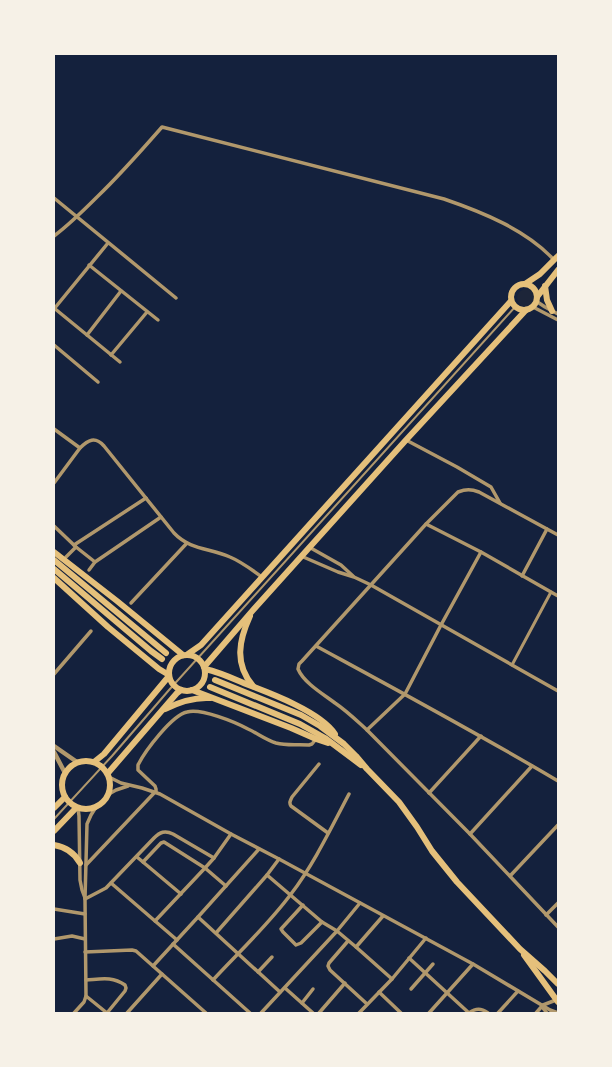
<svg xmlns="http://www.w3.org/2000/svg" width="612" height="1067" font-family="'Asap Condensed',sans-serif">
	<style>
		.green { fill: #1d2539 }
		.lines { fill: none; stroke-linecap: round; stroke-linejoin: round }
		.service { stroke: #b1986c; stroke-width: 2 }
		.pedestrian { stroke: #b1986c; stroke-width: 3 }
		.minor { stroke: #b1986c; stroke-width: 3.5 }
		.tertiary { stroke: #b1986c; stroke-width: 4.5 }
		.primary { stroke: #e5c07b; stroke-width: 6 }
	</style>
	<rect width="100%" height="100%" fill="#14213d"/>
	<circle class="green" cx="526" cy="298" r="9"/>
	<g class="lines">
		<polyline class="service" points="54,819 112,756 169,690 515,307"/>
		<polyline class="pedestrian" points="512,665 551,592"/>
		<g class="minor">
			<polyline points="54,198 176,298"/>
			<path d="M54,236C70,224 83,211 97,197C120,175 141,151 162,127L444,199C482,212 527,230 554,260"/>
			<polyline points="89,265 158,320"/>
			<polyline points="536,301 545,307 558,314"/>
			<polyline points="533,307 558,320"/>
			<polyline points="54,308 120,362"/>
			<polyline points="54,309 108,243"/>
			<polyline points="87,335 121,291"/>
			<polyline points="54,345 98,382"/>
			<polyline points="111,355 147,312"/>
			<polyline points="54,429 80,448"/>
			<polyline points="406,440 457,467 491,487 500,503"/>
			<path d="M54,483L80,448C88,440 95,436 104,446L174,533C190,550 210,548 230,557C242,562 252,570 262,577"/>
			<polyline points="426,524 481,552 558,596"/>
			<polyline points="54,526 76,547 95,562"/>
			<path d="M558,535L479,492C471,489 466,489 458,492L426,524L302,661L299,664L298,669C304,683 323,694 335,703C347,711 357,721 367,730L470,834L558,927"/>
			<polyline points="74,545 146,498"/>
			<polyline points="309,547 341,565 353,576"/>
			<polyline points="301,556 338,572 354,577 371,585 558,691"/>
			<polyline points="66,557 76,547"/>
			<polyline points="89,570 95,562 161,517"/>
			<polyline points="522,576 547,529"/>
			<polyline points="131,603 187,543"/>
			<path d="M316,646C397,690 479,734 558,781"/>
			<polyline points="54,674 91,631"/>
			<polyline points="367,730 405,694 441,625 481,552"/>
			<path d="M319,764L292,797C290,801 289,803 291,806L328,833"/>
			<polyline points="109,777 121,783 142,788 160,794 231,834 279,859 473,964 550,1010 558,1013"/>
			<polyline points="429,793 481,736"/>
			<polyline points="109,794 116,790 128,786"/>
			<polyline points="78,808 79,816 80,880 82,890 85,898"/>
			<polyline points="470,834 532,766"/>
			<polyline points="137,857 181,894"/>
			<polyline points="143,862 161,843 164,842 205,868 226,886"/>
			<path d="M86,865L156,791V789L155,786L138,770V765C145,751 172,715 187,712C201,708 235,722 248,729C257,733 266,740 276,743C287,746 298,744 309,745L312,744L316,739"/>
			<polyline points="267,875 322,922 337,931 356,947 392,979"/>
			<polyline points="510,876 558,825"/>
			<polyline points="111,883 177,940"/>
			<path d="M85,899L106,888L154,838C160,832 165,830 173,834L214,858"/>
			<polyline points="303,905 281,929 283,932 296,945 301,943 322,922"/>
			<polyline points="54,909 85,914"/>
			<polyline points="546,915 558,903"/>
			<polyline points="198,917 280,992"/>
			<polyline points="155,921 205,868 214,858 231,834"/>
			<polyline points="216,933 267,875 279,859"/>
			<polyline points="54,939 72,936 85,939"/>
			<polyline points="348,941 329,963 328,966 330,970 367,1004"/>
			<polyline points="173,944 250,1013"/>
			<polyline points="356,947 383,916"/>
			<polyline points="85,952 132,950 136,951 206,1013"/>
			<polyline points="409,958 469,1013"/>
			<polyline points="153,966 198,917 259,849"/>
			<polyline points="258,972 272,957"/>
			<path d="M86,980C101,979 112,976 125,985L126,988L125,991L107,1013"/>
			<path d="M213,980C239,952 268,925 291,894C314,864 331,828 349,794"/>
			<polyline points="285,988 313,1013"/>
			<polyline points="411,989 433,964"/>
			<polyline points="379,992 401,1013"/>
			<polyline points="86,996 107,1013"/>
			<polyline points="302,1003 313,989"/>
			<polyline points="542,1007 547,1013"/>
			<polyline points="74,1013 84,1002 86,996 85,899 87,824 91,815 96,807"/>
			<polyline points="127,1013 162,974"/>
			<polyline points="261,1013 337,931 360,903"/>
			<polyline points="319,1013 345,983"/>
			<polyline points="359,1013 392,979 426,938"/>
			<polyline points="429,1013 473,964"/>
			<path d="M469,1013C476,1008 481,1008 488,1013"/>
			<polyline points="498,1013 518,991"/>
			<polyline points="536,1013 543,1005 556,1000"/>
		</g>
		<g class="tertiary">
			<polyline points="54,746 77,762"/>
			<polyline points="54,752 65,773"/>
		</g>
		<g class="primary">
			<polyline points="525,284 540,274 558,256"/>
			<circle cx="524" cy="297" r="13"/>
			<polyline points="545,286 547,300 552,311"/>
			<polyline points="537,297 558,270"/>
			<polyline points="54,552 117,601 183,655"/>
			<polyline points="54,560 166,653"/>
			<polyline points="54,569 151,651 162,659"/>
			<polyline points="54,578 108,627 159,669 169,675"/>
			<path d="M250,616C239,640 234,664 253,686"/>
			<polyline points="188,654 201,645 511,301"/>
			<circle cx="187" cy="673" r="18"/>
			<polyline points="204,667 254,609 406,440 526,310"/>
			<path d="M205,669C219,672 232,678 246,684C270,693 321,712 335,734"/>
			<polyline points="215,680 301,715 320,726 344,744 356,756 367,769 399,802 417,827 432,851 457,882 520,949 545,971 558,984"/>
			<polyline points="210,687 300,724 325,738 361,765"/>
			<polyline points="192,690 291,728 316,739 328,743"/>
			<path d="M165,709C179,702 194,697 210,698"/>
			<circle cx="86" cy="785" r="24"/>
			<polyline points="94,762 104,754 169,676"/>
			<polyline points="108,773 177,693 181,690"/>
			<polyline points="54,808 65,797"/>
			<polyline points="54,831 76,808"/>
			<path d="M54,845C66,847 74,852 80,863"/>
			<polyline points="524,955 558,1002"/>
		</g>
	</g>
	<rect width="612" height="1067" fill="none" stroke="#f6f1e7" stroke-width="110"/>
</svg>
